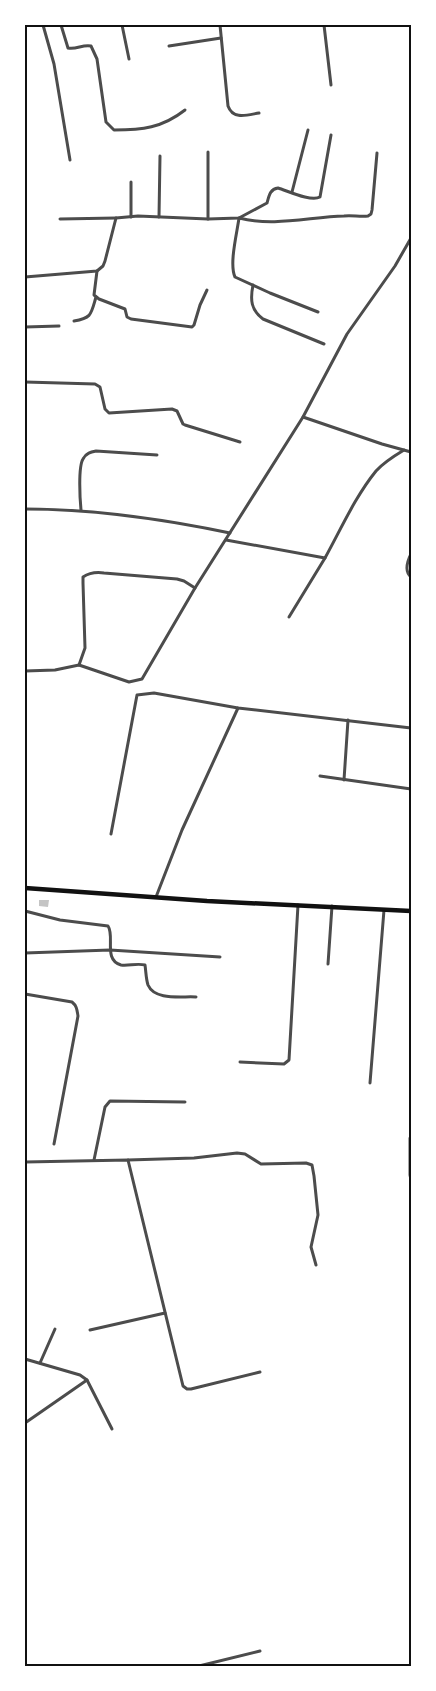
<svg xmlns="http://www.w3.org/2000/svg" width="436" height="1691" font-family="'Noto Sans',sans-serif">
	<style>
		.building { fill: #c4c4c4 }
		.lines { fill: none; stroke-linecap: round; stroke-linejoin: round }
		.minor { stroke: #4c4c4c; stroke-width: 3 }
		.secondary { stroke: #111; stroke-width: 4.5 }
		.neatline { fill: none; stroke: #111; stroke-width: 2 }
	</style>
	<rect width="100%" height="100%" fill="#fff"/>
	<polygon class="building" points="39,900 49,900 48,907 39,906"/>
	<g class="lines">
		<g class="minor">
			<polyline points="25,25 27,25"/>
			<polyline points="43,25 54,64 70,160"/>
			<path d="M61,25L68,48C76,50 83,44 91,46L97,59L106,122L114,130C142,130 162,128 185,110"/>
			<polyline points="122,25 129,59"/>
			<path d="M220,25L228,106C233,120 247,115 259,113"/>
			<polyline points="324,25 331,85"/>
			<polyline points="169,46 221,38"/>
			<polyline points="208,152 208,219"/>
			<polyline points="292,192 308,130"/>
			<polyline points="131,217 131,182"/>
			<polyline points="159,217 160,156"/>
			<polyline points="60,219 116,218"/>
			<polyline points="97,271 94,295 99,299 125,309 127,317 131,319 192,327 194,325 200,305 207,290"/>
			<path d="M25,277L97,271L103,266L105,261L116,218L138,216L208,219L239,218L267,203C269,196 270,189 278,188C288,191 311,202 320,197L331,135"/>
			<path d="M253,285C250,300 251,310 263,319L324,344"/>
			<path d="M318,312L270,293L235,277C229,264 237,233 239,218C274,227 309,217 344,216C352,215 360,217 368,216L371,214L372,210L377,153"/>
			<path d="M74,321C92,318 91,314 96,297"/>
			<polyline points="25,327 59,326"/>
			<polyline points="25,382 95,384 100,387 105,409 109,413 172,409 177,411 183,424 185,425 240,442"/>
			<polyline points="303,417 382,444 411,452"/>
			<path d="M25,509C94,509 163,519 230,533"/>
			<path d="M81,510C80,500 78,467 83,459C86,453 91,452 96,451L157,455"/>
			<path d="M226,540L325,558C341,529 355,497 376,471C384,462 394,456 404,450"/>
			<path d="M411,554C407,562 404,571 411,577"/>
			<polyline points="289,617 325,558"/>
			<path d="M79,665L85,648L83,583V577C89,573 97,572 104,573L177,579L184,581L195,588"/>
			<polyline points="25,671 55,670 79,665 129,682 142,679 195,588 303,417 347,334 395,266 411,238"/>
			<polyline points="320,776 411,789"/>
			<polyline points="344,780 348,720"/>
			<polyline points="111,834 137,695 154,693 238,708 411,728"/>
			<polyline points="156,897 182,830 238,708"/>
			<path d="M25,911L60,920L108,926C115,936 103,960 121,965C129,966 137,963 145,965C146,972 146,979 148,985C155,1001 182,996 196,997"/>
			<polyline points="25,953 110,950 220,957"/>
			<polyline points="328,964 332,906"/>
			<path d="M25,994L72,1002C77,1006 77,1010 78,1016L54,1144"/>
			<polyline points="240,1062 284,1064 289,1060 298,905"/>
			<polyline points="370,1083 384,910"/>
			<polyline points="410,1138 410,1175 411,1180"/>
			<polyline points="94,1160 105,1107 110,1101 185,1102"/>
			<polyline points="128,1160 194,1158 237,1153 245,1154 261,1164 306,1163 312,1165 314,1176 318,1215 311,1247 316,1265"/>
			<polyline points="25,1162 128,1160 183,1386 187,1389 191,1389 260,1372"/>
			<polyline points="90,1330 165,1313"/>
			<polyline points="25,1359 80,1375 87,1380 112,1429"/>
			<polyline points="40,1363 55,1329"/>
			<polyline points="25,1423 87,1380"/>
			<polyline points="25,1661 26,1666"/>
			<polyline points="199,1666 260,1651"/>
		</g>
		<polyline class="secondary" points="25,888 207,901 411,911"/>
	</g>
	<rect width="436" height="1691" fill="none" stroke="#ffffff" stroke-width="52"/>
	<rect x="26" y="26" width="384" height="1639" class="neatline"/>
</svg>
